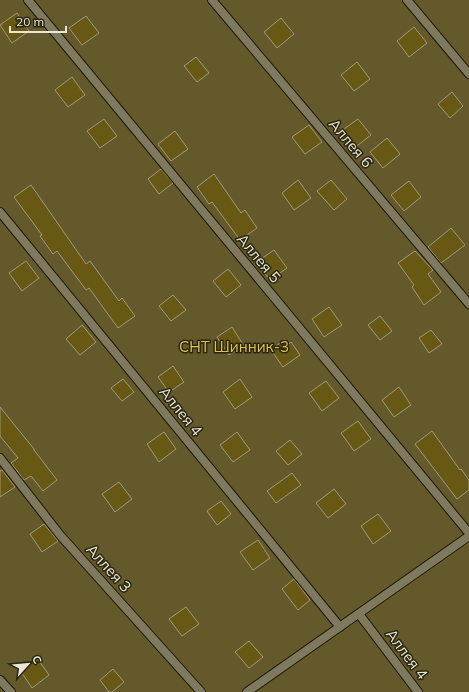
<svg xmlns="http://www.w3.org/2000/svg" width="469" height="692" font-family="Mulish,sans-serif">
	<style>
		.green { fill: #63592b }
		.building { fill: #675813; stroke: #a09a7f }
		.lines { fill: none; stroke-linecap: round; stroke-linejoin: round }
		.service-casing { stroke: #1d1802; stroke-width: 10 }
		.service { stroke: #7f7960; stroke-width: 8 }
		.labels { text-anchor: middle; dominant-baseline: central; stroke-width: 3; stroke-linejoin: round; paint-order: stroke }
		.street-label { font-size: 15px; fill: #eae7d9; stroke: #2b260f }
		.park-label { font-size: 15px; fill: #dec44e; stroke: #2b260f }
	</style>
	<rect width="100%" height="100%" fill="#353018"/>
	<rect class="green" x="0" y="0" width="469" height="692"/>
	<g class="building">
		<polygon points="17,13 29,31 12,43 0,25"/>
		<polygon points="86,16 99,33 82,45 69,28"/>
		<polygon points="281,18 294,34 277,48 264,32"/>
		<polygon points="414,27 427,43 409,57 397,41"/>
		<polygon points="196,57 209,73 197,82 184,66"/>
		<polygon points="357,62 370,79 354,91 341,75"/>
		<polygon points="72,77 85,95 68,107 55,90"/>
		<polygon points="452,92 463,106 450,118 438,104"/>
		<polygon points="104,119 117,136 100,148 87,131"/>
		<polygon points="358,119 371,135 353,149 340,132"/>
		<polygon points="309,125 322,142 305,154 292,137"/>
		<polygon points="175,131 188,149 171,161 158,144"/>
		<polygon points="387,138 400,154 383,168 370,152"/>
		<polygon points="161,169 173,183 159,194 148,179"/>
		<polygon points="214,174 241,213 245,210 257,228 240,240 212,202 209,204 197,187"/>
		<polygon points="298,180 311,198 294,210 282,193"/>
		<polygon points="331,180 347,199 334,210 317,191"/>
		<polygon points="409,181 421,197 404,211 391,195"/>
		<polygon points="31,185 86,264 90,261 119,301 122,298 135,316 118,328 89,288 86,290 57,251 53,254 40,236 42,235 14,197"/>
		<polygon points="451,228 465,245 441,263 428,247"/>
		<polygon points="274,250 287,268 270,280 257,262"/>
		<polygon points="415,251 433,270 428,274 441,292 424,305 412,287 414,285 398,263"/>
		<polygon points="26,261 39,278 22,291 9,273"/>
		<polygon points="228,269 241,285 226,297 213,281"/>
		<polygon points="173,295 186,310 171,321 159,306"/>
		<polygon points="329,307 342,325 324,337 312,319"/>
		<polygon points="380,316 392,331 380,340 368,325"/>
		<polygon points="82,325 96,342 80,355 66,339"/>
		<polygon points="232,327 244,346 229,355 217,337"/>
		<polygon points="431,330 442,344 429,353 419,338"/>
		<polygon points="285,339 289,344 291,342 300,355 283,367 271,350"/>
		<polygon points="173,366 184,382 169,392 158,377"/>
		<polygon points="123,379 134,392 122,401 111,388"/>
		<polygon points="240,379 252,397 235,409 223,392"/>
		<polygon points="326,381 339,398 322,411 309,393"/>
		<polygon points="399,387 411,405 394,417 382,400"/>
		<polygon points="0,407 34,449 34,450 57,480 43,491 31,476 24,480 11,463 18,458 0,436"/>
		<polygon points="358,421 371,439 354,451 341,433"/>
		<polygon points="432,431 460,470 461,469 469,480 469,490 457,499 415,444"/>
		<polygon points="164,432 176,449 159,462 147,444"/>
		<polygon points="237,432 250,450 233,462 220,445"/>
		<polygon points="290,440 302,454 288,465 276,451"/>
		<polygon points="2,470 15,487 0,497 0,471"/>
		<polygon points="292,473 301,485 276,503 267,491"/>
		<polygon points="119,482 132,499 115,512 102,494"/>
		<polygon points="334,489 346,504 328,518 316,503"/>
		<polygon points="221,501 231,514 217,525 207,511"/>
		<polygon points="378,514 391,531 373,544 361,526"/>
		<polygon points="44,524 58,541 42,552 30,534"/>
		<polygon points="258,540 270,558 253,570 240,552"/>
		<polygon points="294,579 310,600 298,610 282,589"/>
		<polygon points="186,607 199,624 182,636 169,619"/>
		<polygon points="249,641 263,657 249,668 235,652"/>
		<polygon points="37,658 49,675 32,688 20,670"/>
		<polygon points="113,669 124,682 112,692 109,692 100,680"/>
	</g>
	<g class="lines">
		<g class="service-casing">
			<g id="service">
				<polyline points="28,0 469,533"/>
				<polyline points="212,0 469,304"/>
				<polyline points="407,0 469,74"/>
				<polyline points="0,212 340,627"/>
				<polyline points="0,458 60,535 201,692"/>
				<polyline points="359,614 418,692"/>
				<polyline points="0,680 11,692"/>
				<polyline points="247,692 469,536"/>
			</g>
		</g>
		<use href="#service" class="service"/>
	</g>
	<g class="labels">
		<g class="street-label">
			<text transform="translate(351 143) rotate(50)">Аллея 6</text>
			<text transform="translate(259 258) rotate(50)">Аллея 5</text>
			<text transform="translate(181 411) rotate(51)">Аллея 4</text>
			<text transform="translate(109 568) rotate(48)">Аллея 3</text>
			<text transform="translate(407 654) rotate(53)">Аллея 4</text>
		</g>
		<g class="park-label">
			<text x="234" y="346">СНТ Шинник-3</text>
		</g>
	</g>
	<g transform="translate(28 664) rotate(63)" stroke="#2b260f" stroke-width="3" paint-order="stroke">
	<path d="M0-3L7 15L0 10L-7 15Z" fill="#eae7d9"/>
	<text y="-6" font-size="11" font-weight="bold" text-anchor="middle" fill="#eae7d9">С</text>
	</g>
	<path d="M10 26v6h56v-6" fill="none" stroke="#eae7d9" stroke-width="2"/>
	<text x="16" y="26" font-size="12" fill="#eae7d9" stroke="#2b260f" stroke-width="3" paint-order="stroke">20 m</text>
</svg>
